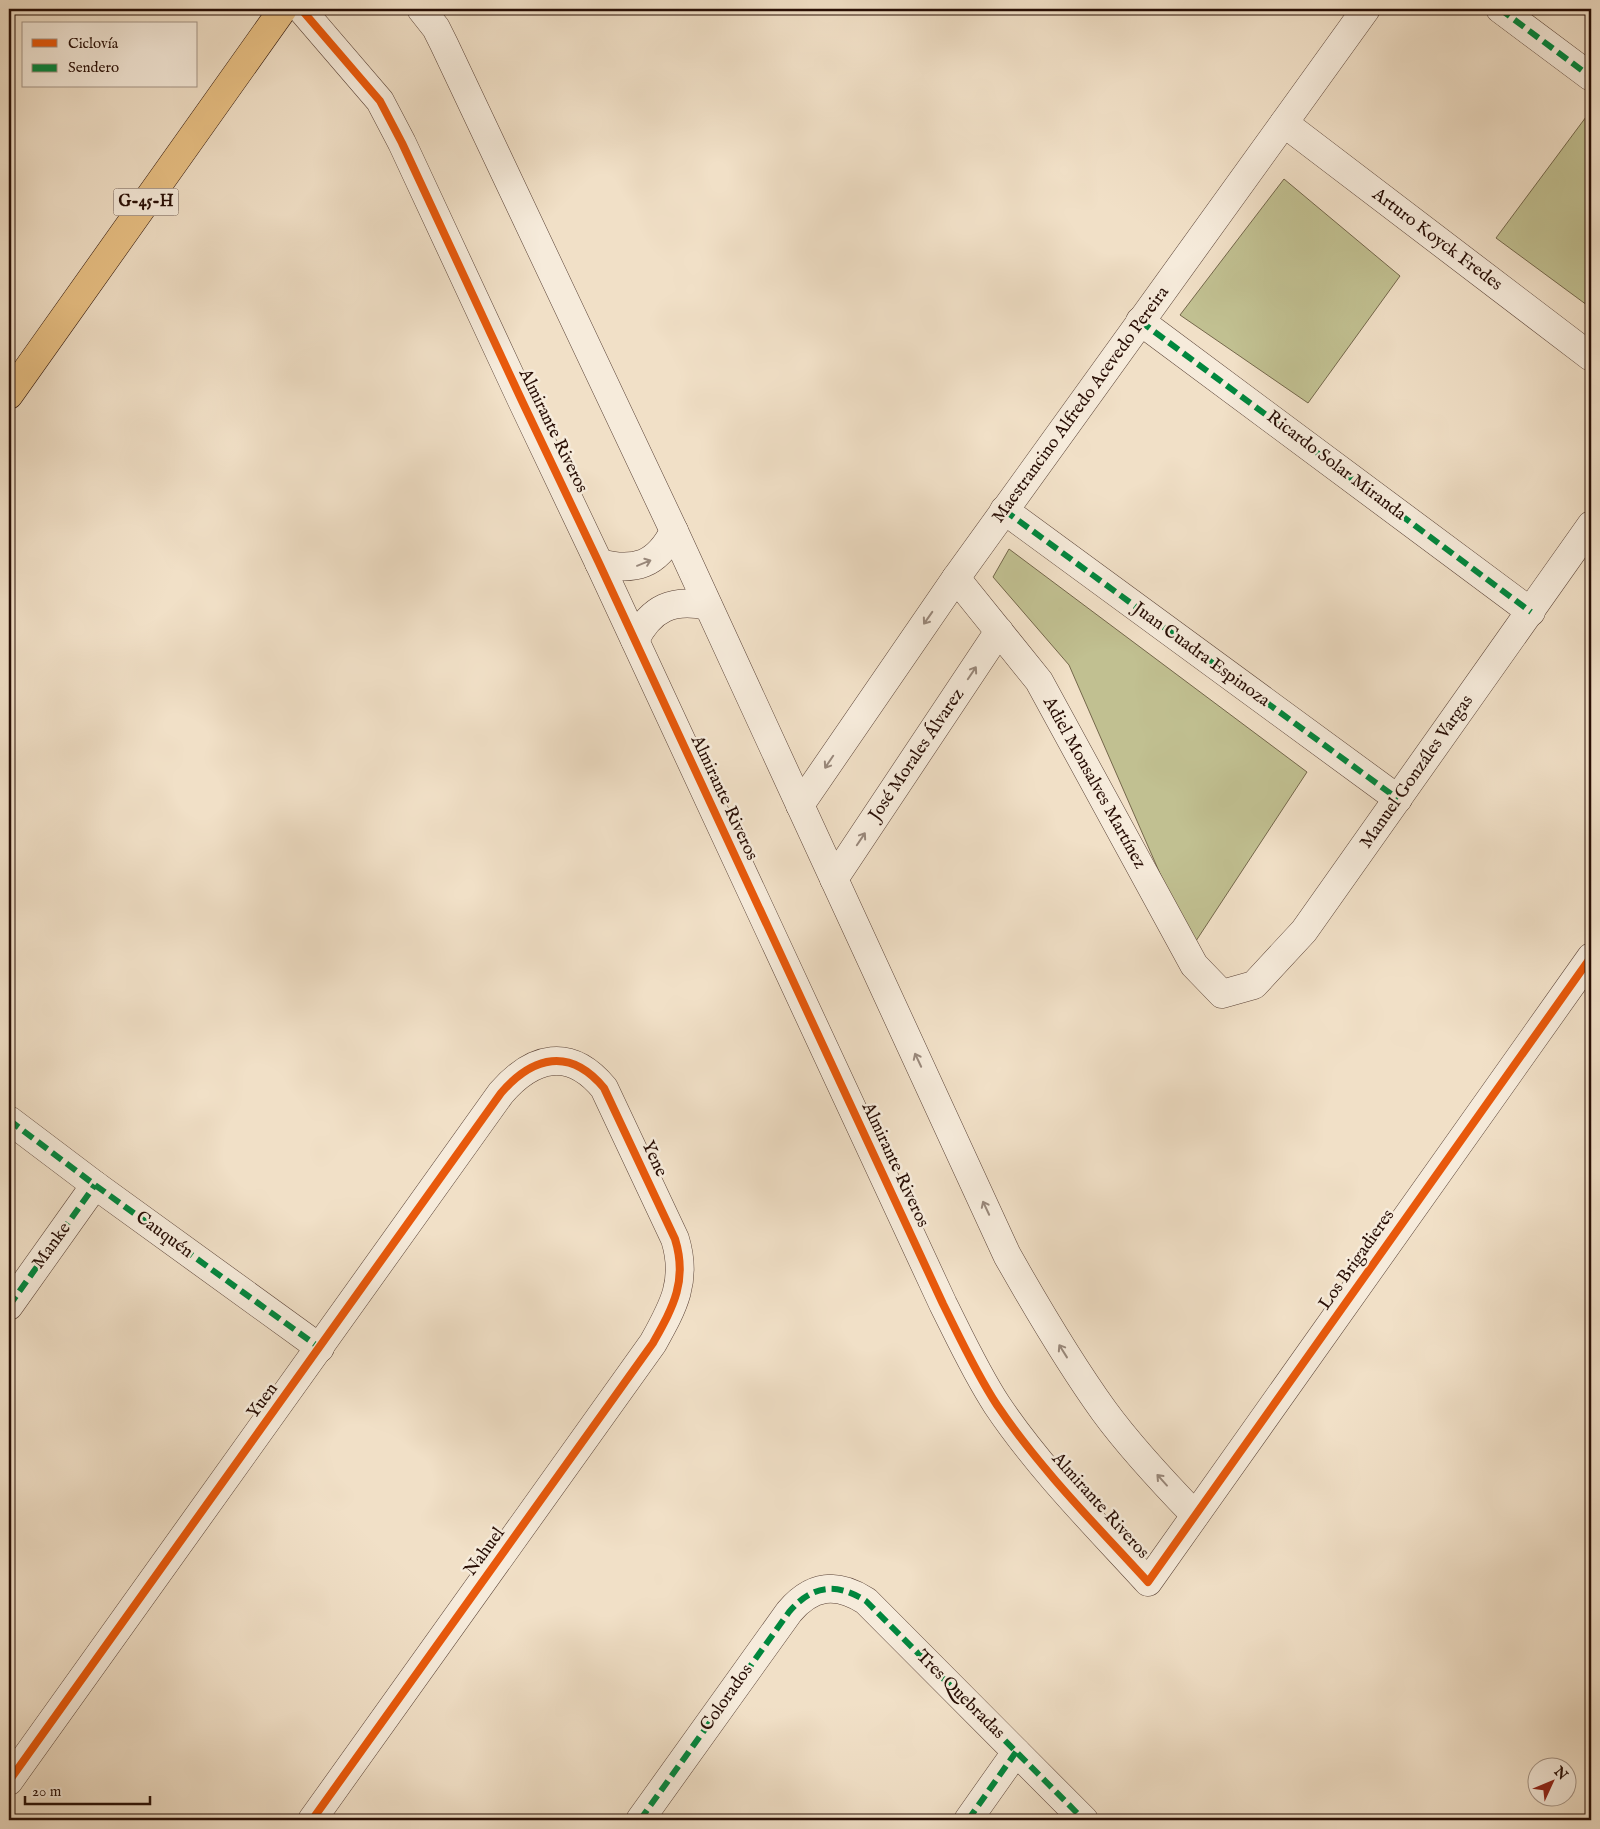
<svg xmlns="http://www.w3.org/2000/svg" width="1600" height="1829" font-family="'IM FELL English',serif">
	<style>
		.green { fill: #c1c091; stroke: #74674b }
		.lines { fill: none; stroke-linecap: round; stroke-linejoin: round }
		.street-casing { stroke: #5a4236; stroke-width: 29 }
		.primary-casing { stroke: #280e05; stroke-width: 29 }
		.street { stroke: #f6ebdb; stroke-width: 28 }
		.primary { stroke: #e8c084; stroke-width: 28 }
		.quiet { stroke: #00873e; stroke-width: 6; stroke-dasharray: 12 6; stroke-linecap: butt }
		.cycleway-casing { stroke: #f6ebdb; stroke-width: 11 }
		.cycleway { stroke: #e8590c; stroke-width: 8 }
		.oneway { stroke: #99887b }
		.labels { text-anchor: middle; dominant-baseline: central; stroke-width: 5; stroke-linejoin: round; paint-order: stroke }
		.shield { fill: #f6ebdb; stroke: #665045; stroke-width: 1 }
		.shield-label { font-size: 16px; font-weight: bold; fill: #280e05 }
		.street-label { font-size: 18px; fill: #280e05; stroke: #f6ebdb }
	</style>
	<rect width="100%" height="100%" fill="#f1e0c7"/>
	<filter id="stains"><feTurbulence type="fractalNoise" baseFrequency=".004" numOctaves="4"/><feColorMatrix values="0 0 0 0 .2 0 0 0 0 .09 0 0 0 0 .02 0 0 0 .5 -.17"/></filter>
	<radialGradient id="worn" r=".72"><stop offset=".6" stop-color="#630" stop-opacity="0"/><stop offset="1" stop-color="#630" stop-opacity=".3"/></radialGradient>
	<g class="green">
		<polygon points="1586,117 1591,120 1591,308 1496,238"/>
		<polygon points="1284,179 1400,276 1308,403 1180,315"/>
		<polygon points="1009,549 1307,772 1192,947 1069,665 993,577"/>
	</g>
	<g class="lines">
		<g class="street-casing">
			<g id="street">
				<path d="M301,9L380,101L402,143L522,401L599,563L943,1304C960,1338 976,1373 997,1405C1040,1469 1096,1525 1148,1582L1591,957"/>
				<path d="M421,9L436,28L444,44L674,531L1007,1255C1037,1308 1068,1361 1104,1411C1131,1448 1163,1482 1195,1515"/>
				<polyline points="1500,9 1591,77"/>
				<polyline points="1284,123 1591,357"/>
				<polyline points="1140,321 1531,612"/>
				<polyline points="1004,510 1398,799"/>
				<path d="M599,563C635,572 657,565 674,531"/>
				<polyline points="956,578 1039,681 1194,965 1222,994 1254,985 1304,931 1591,525"/>
				<path d="M635,640C651,608 673,598 708,606"/>
				<polyline points="800,805 956,578 1366,9"/>
				<polyline points="834,879 999,631"/>
				<polyline points="9,1120 95,1185 320,1348"/>
				<polyline points="9,1306 95,1185"/>
				<path d="M9,1781L501,1093C533,1056 570,1047 604,1088L675,1239C688,1281 673,1307 653,1343L312,1820"/>
				<path d="M640,1820L789,1612C812,1585 836,1582 866,1601L1084,1820"/>
				<polyline points="968,1820 1016,1752"/>
			</g>
		</g>
		<g class="primary-casing">
			<polyline id="primary" points="9,395 283,9"/>
		</g>
		<use href="#street" class="street"/>
		<use href="#primary" class="primary"/>
		<g class="quiet">
			<polyline points="1500,9 1591,77"/>
			<polyline points="1140,321 1531,612"/>
			<polyline points="1004,510 1398,799"/>
			<polyline points="9,1120 95,1185 320,1348"/>
			<polyline points="9,1306 95,1185"/>
			<path d="M640,1820L789,1612C812,1585 836,1582 866,1601L1084,1820"/>
			<polyline points="968,1820 1016,1752"/>
		</g>
		<g class="cycleway-casing">
			<g id="cycleway">
				<path d="M301,9L380,101L402,143L522,401L599,563L943,1304C960,1338 976,1373 997,1405C1040,1469 1096,1525 1148,1582L1591,957"/>
				<path d="M9,1781L501,1093C533,1056 570,1047 604,1088L675,1239C688,1281 673,1307 653,1343L312,1820"/>
			</g>
		</g>
		<use href="#cycleway" class="cycleway"/>
	</g>
	<defs><path id="oneway-shaft" d="M-6 0H5M1.5-3L5.5 0L1.5 3" fill="none" stroke-width="1.6" stroke-linecap="round" stroke-linejoin="round" transform="scale(1.25)"/></defs>
	<g class="oneway">
		<use href="#oneway-shaft" transform="translate(644 563) rotate(-22)"/>
		<use href="#oneway-shaft" transform="translate(928 618) rotate(125)"/>
		<use href="#oneway-shaft" transform="translate(972 673) rotate(-56)"/>
		<use href="#oneway-shaft" transform="translate(829 762) rotate(124)"/>
		<use href="#oneway-shaft" transform="translate(861 839) rotate(-56)"/>
		<use href="#oneway-shaft" transform="translate(918 1060) rotate(-115)"/>
		<use href="#oneway-shaft" transform="translate(986 1208) rotate(-115)"/>
		<use href="#oneway-shaft" transform="translate(1063 1351) rotate(-122)"/>
		<use href="#oneway-shaft" transform="translate(1162 1480) rotate(-132)"/>
	</g>
	<g class="labels">
		<rect class="shield" x="113.5" y="188.5" width="65" height="27" rx="4"/>
		<g class="shield-label">
			<text x="146" y="202">G-45-H</text>
		</g>
		<g class="street-label">
			<text transform="translate(1437 240) rotate(37)">Arturo Koyck Fredes</text>
			<text transform="translate(1081 405) rotate(-54)">Maestrancino Alfredo Acevedo Pereira</text>
			<text transform="translate(553 431) rotate(64)">Almirante Riveros</text>
			<text transform="translate(1336 466) rotate(37)">Ricardo Solar Miranda</text>
			<text transform="translate(1201 655) rotate(36)">Juan Cuadra Espinoza</text>
			<text transform="translate(917 755) rotate(-56)">José Morales Álvarez</text>
			<text transform="translate(1417 772) rotate(-55)">Manuel Gonzáles Vargas</text>
			<text transform="translate(1094 783) rotate(61)">Adiel Monsalves Martínez</text>
			<text transform="translate(724 798) rotate(65)">Almirante Riveros</text>
			<text transform="translate(654 1159) rotate(65)">Yene</text>
			<text transform="translate(895 1165) rotate(65)">Almirante Riveros</text>
			<text transform="translate(164 1235) rotate(36)">Cauquén</text>
			<text transform="translate(52 1246) rotate(-54)">Manke</text>
			<text transform="translate(1357 1260) rotate(-55)">Los Brigadieres</text>
			<text transform="translate(263 1401) rotate(-54)">Yuen</text>
			<text transform="translate(1100 1506) rotate(48)">Almirante Riveros</text>
			<text transform="translate(485 1552) rotate(-54)">Nahuel</text>
			<text transform="translate(960 1695) rotate(45)">Tres Quebradas</text>
			<text transform="translate(727 1698) rotate(-55)">Colorados</text>
		</g>
	</g>
	<rect width="1600" height="1829" fill="none" stroke="#f1e0c7" stroke-width="30"/>
	<rect x="10" y="10" width="1580" height="1809" fill="none" stroke="#280e05" stroke-width="2.5"/>
	<rect x="15" y="15" width="1570" height="1799" fill="none" stroke="#280e05"/>
	<rect x="22" y="22" width="175" height="65" fill="#f6ebdb" stroke="#a49385"/>
	<rect x="32" y="39" width="25" height="8" fill="#e8590c" stroke="#a49385"/>
	<text x="68" y="48" font-size="15" fill="#280e05">Ciclovía</text>
	<rect x="32" y="64" width="25" height="8" fill="#00873e" stroke="#a49385"/>
	<text x="68" y="72" font-size="15" fill="#280e05">Sendero</text>
	<g transform="translate(1552 1782) rotate(46)"><circle r="24" fill="#f6ebdb" stroke="#a49385"/>
	<path d="M0-4L9 19L0 12L-9 19Z" fill="#8f2418"/>
	<text y="-8" font-size="14" font-weight="bold" text-anchor="middle" fill="#280e05">N</text>
	</g>
	<path d="M25 1796v8h125v-8" fill="none" stroke="#280e05" stroke-width="2.5"/>
	<text x="32" y="1796" font-size="15" fill="#280e05" stroke="#f6ebdb" stroke-width="4" paint-order="stroke">20 m</text>
	<rect width="100%" height="100%" filter="url(#stains)"/>
	<rect width="100%" height="100%" fill="url(#worn)"/>
</svg>
